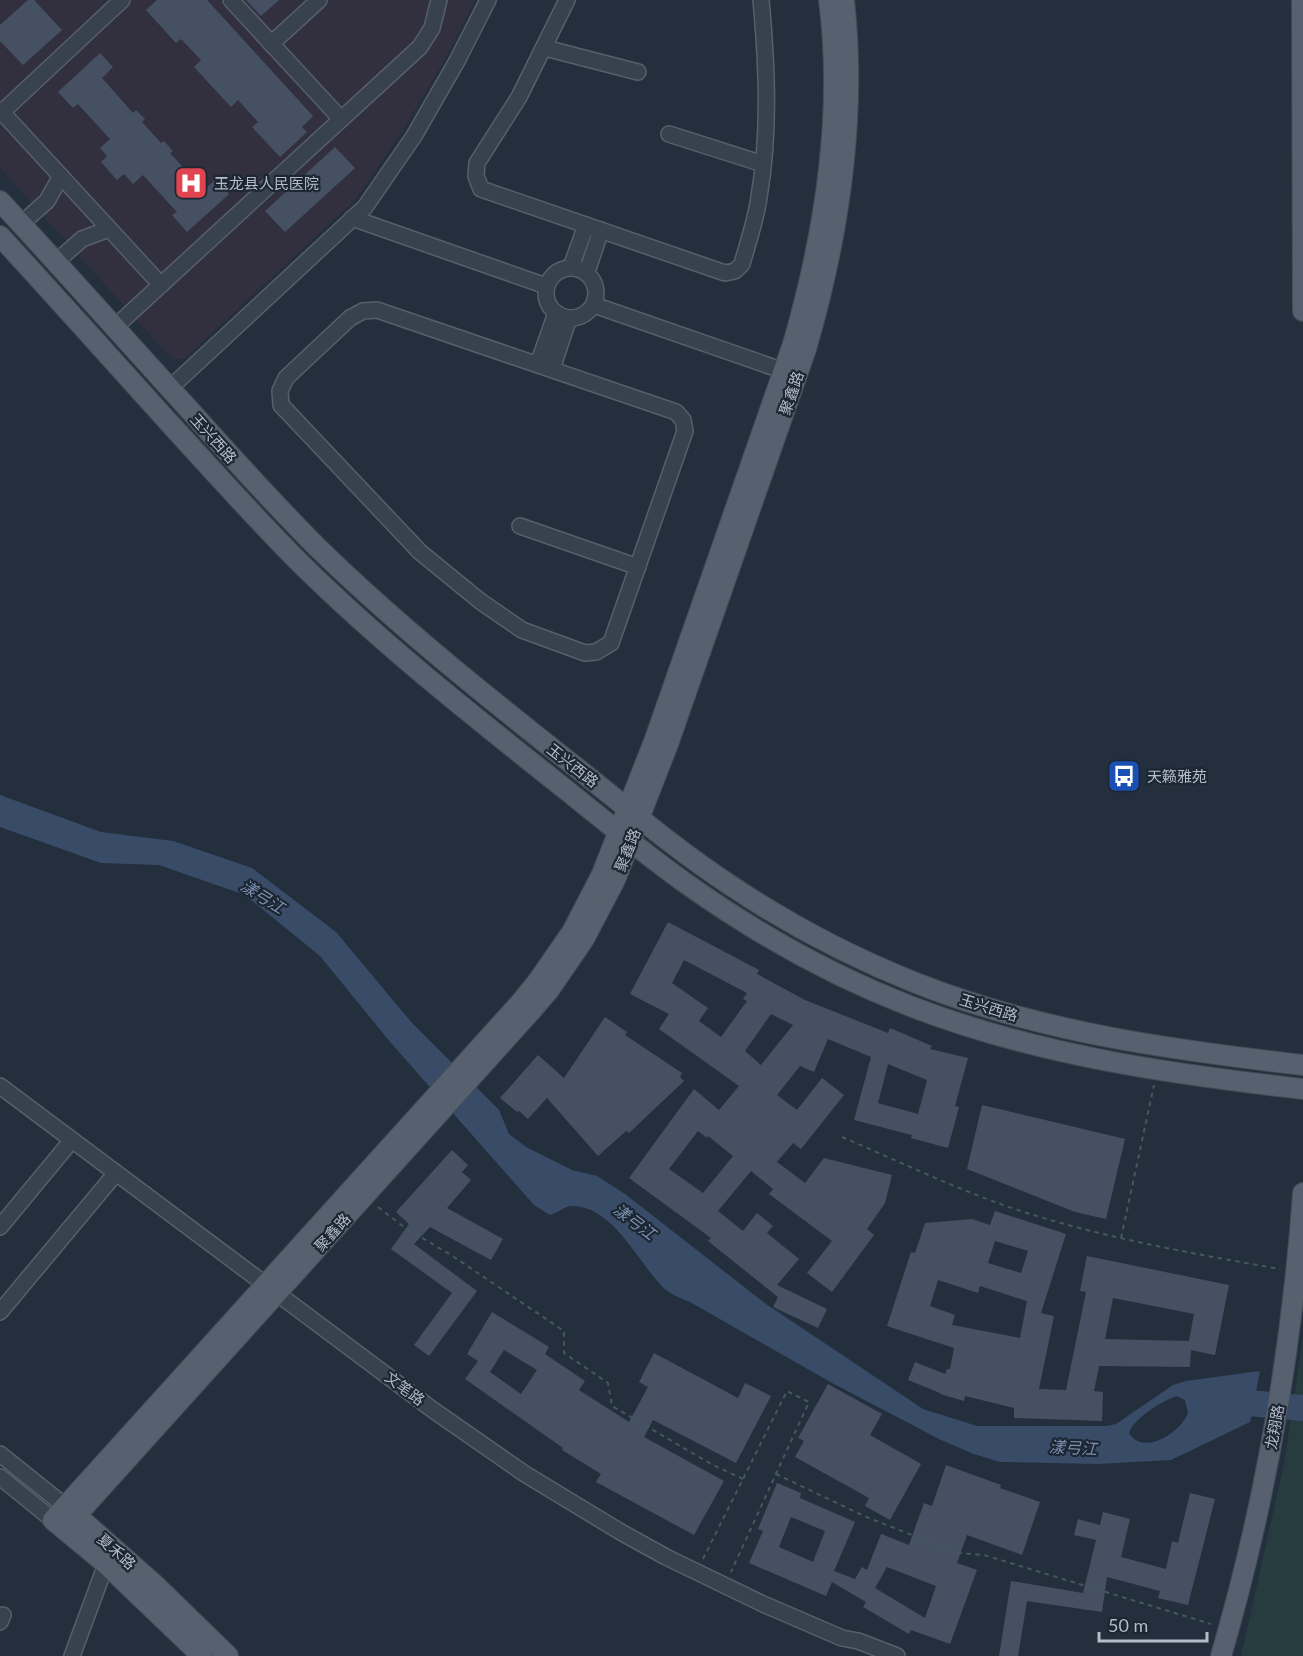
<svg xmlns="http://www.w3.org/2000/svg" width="1303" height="1656" font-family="Lato,'Noto Sans SC',sans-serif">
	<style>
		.medical { fill: #32303f }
		.green { fill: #263c3f }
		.water { fill: #394c67; fill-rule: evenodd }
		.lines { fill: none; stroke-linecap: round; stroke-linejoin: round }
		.river { stroke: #394c67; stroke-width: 26 }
		.building { fill: #455162; fill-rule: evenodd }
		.minor-casing { stroke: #565f6c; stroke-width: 18 }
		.major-casing { stroke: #414a57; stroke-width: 22 }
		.path { stroke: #44595c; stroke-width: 2; stroke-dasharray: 4.5 4.5; stroke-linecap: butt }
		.minor { stroke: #38414e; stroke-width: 15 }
		.major { stroke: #56606e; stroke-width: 20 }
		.labels { text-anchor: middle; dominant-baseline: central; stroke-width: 4.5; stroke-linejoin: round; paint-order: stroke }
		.poi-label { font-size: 15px; fill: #b4bcc9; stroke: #1d2633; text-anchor: start }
		.street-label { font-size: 15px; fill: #b4bcc9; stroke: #1d2633 }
		.water-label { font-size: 16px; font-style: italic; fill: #7c92b1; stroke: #1d2633 }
	</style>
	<rect width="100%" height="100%" fill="#242f3e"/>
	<polygon class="medical" points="0,0 475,0 447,56 403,130 356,199 184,359 172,359 0,168"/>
	<polygon class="green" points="1303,1338 1303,1656 1241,1656 1284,1464"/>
	<path class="water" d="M0,795L101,832L173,841L252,868L336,932L412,1023L499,1110L509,1134L526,1147L572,1170L597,1176L625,1194L766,1304L923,1409L977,1426H1107L1116,1424L1173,1385L1186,1381L1260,1371L1250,1422L1171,1460L1098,1464L1000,1462L974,1454L941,1440L834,1384L690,1302C678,1297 667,1293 659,1283C636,1258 611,1205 571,1206C563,1207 558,1213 550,1215L534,1205L391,1043L320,956L245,895L159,865L101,863L0,827ZM1177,1396L1185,1400L1188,1413C1181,1432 1144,1457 1129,1433C1133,1419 1163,1400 1177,1396Z"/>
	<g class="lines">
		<polyline class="river" points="1222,1418 1249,1403 1303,1408"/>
	</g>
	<g class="building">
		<polygon points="28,0 34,0 62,30 23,65 0,41 0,25"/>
		<polygon points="157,0 207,0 313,116 302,127 307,132 280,157 252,127 258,122 238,100 231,107 194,67 201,60 181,39 176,43 146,10"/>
		<polygon points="246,0 279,0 261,16"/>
		<polygon points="100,53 113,67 102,78 133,113 136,110 145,119 142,122 161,143 164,141 173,151 170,153 204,190 216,179 229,194 187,232 172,215 177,212 143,175 133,184 124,174 117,180 101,162 107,156 100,148 110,139 78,104 73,108 58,92"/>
		<polygon points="335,147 355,168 285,232 265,211"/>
		<path d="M668,922L759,970L757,974L805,1000L888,1033L890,1028L932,1046L930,1049L968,1058L955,1106L959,1107L948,1148L911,1138L912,1135L854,1120L871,1057L828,1039L814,1072L800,1066L777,1095L797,1110L822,1078L844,1095L801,1149L793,1143L777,1162L805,1183L824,1158L892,1175L885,1203L867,1229L874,1235L832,1292L807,1273L832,1241L769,1194L773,1189L751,1171L718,1211L743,1231L757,1213L773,1226L767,1233L799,1259L777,1285L827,1309L818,1328L773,1307L778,1297L708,1241L711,1238L629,1178L694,1089L719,1110L739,1086L659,1029L669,1014L630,994ZM684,960L747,993L743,999L747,1001L721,1037L699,1021L708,1008L672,983ZM771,1014L793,1025L761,1065L745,1051ZM888,1064L927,1080L918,1114L878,1103ZM698,1131L707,1138L708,1136L733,1156L703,1193L669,1169Z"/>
		<polygon points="605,1017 627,1032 625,1035 682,1073 680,1077 684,1081 629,1133 626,1131 598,1156 547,1098 528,1119 519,1111 517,1112 500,1098 538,1055 564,1078"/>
		<polygon points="982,1105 1125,1139 1106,1219 1075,1212 967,1169"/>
		<polygon points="452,1150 468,1165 462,1172 471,1180 447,1208 503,1239 491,1260 430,1227 414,1244 477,1291 429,1356 414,1345 452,1293 391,1249 409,1224 396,1212"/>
		<path d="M995,1211L1066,1234L1041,1313L1054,1316L1039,1389L1066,1390L1086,1292L1080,1291L1087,1256L1229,1285L1215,1355L1191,1350L1190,1367L1099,1366L1094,1391L1103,1392L1102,1421L1014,1418V1408L965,1396L964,1401L940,1394V1393L908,1380L915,1362L945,1374L947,1369H950L954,1348L887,1326L911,1252L915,1253L925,1223L972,1219L990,1225ZM995,1241L1028,1251L1021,1273L988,1263ZM938,1280L978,1293L980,1286L1027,1301L1020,1338L952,1325L955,1315L930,1306ZM1113,1298L1194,1314L1189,1341L1105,1339Z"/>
		<path d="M492,1312L549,1347L545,1354L585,1381L579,1390L629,1422L648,1387L639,1382L654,1353L738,1398L745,1383L771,1396L736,1463L653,1420L644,1437L724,1481L694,1535L596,1482L601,1474L562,1450L563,1448L465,1379L478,1361L467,1354ZM504,1350L537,1370L521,1394L490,1372Z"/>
		<polygon points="828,1384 882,1414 870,1435 921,1464 890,1520 865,1506 869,1498 795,1457 804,1441 798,1438"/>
		<path d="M946,1465L1001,1485L1000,1488L1040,1502L1022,1555L967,1535L957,1563L977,1570L950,1644L911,1630L909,1634L863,1607L866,1602L832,1582L826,1596L749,1563L763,1531L758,1529L777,1483L801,1493L800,1498L855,1522L834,1571L855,1579L862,1567L867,1570L881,1534L909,1545L924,1503L932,1506ZM791,1517L825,1531L813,1562L779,1547ZM887,1567L936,1586L925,1618L875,1588Z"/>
		<polygon points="1190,1493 1215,1499 1188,1605 1158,1598 1160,1591 1107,1577 1102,1612 1027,1601 1018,1656 999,1656 1011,1581 1083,1593 1096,1540 1074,1535 1078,1519 1100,1525 1103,1512 1130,1519 1121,1557 1166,1569 1172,1541 1178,1543"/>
	</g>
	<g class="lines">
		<g class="minor-casing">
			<g id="minor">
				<polyline points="231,0 341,119"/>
				<path d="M567,0L519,97L477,163L476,176L481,189L725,273L735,271L742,264C748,242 756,220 759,197C770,133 767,65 761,0"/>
				<polyline points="271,44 319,0"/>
				<polyline points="545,48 638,72"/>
				<polyline points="0,110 161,285"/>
				<polyline points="0,114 122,0"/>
				<polyline points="669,134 763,164"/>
				<polyline points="352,218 546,286"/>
				<polyline points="21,224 47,201 61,176"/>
				<polyline points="56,262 82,239 109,229"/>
				<polyline points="571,267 586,225"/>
				<circle cx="571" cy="293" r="25"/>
				<polyline points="587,272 601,230"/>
				<polyline points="594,305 784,371"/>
				<polygon points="377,310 676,412 683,420 685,431 611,643 596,652 585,653 522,630 480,601 420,552 281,405 280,391 286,378 350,318 363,311"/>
				<polyline points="115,327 420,47 432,28 439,0"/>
				<polyline points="538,364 556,313"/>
				<polyline points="552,369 569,318"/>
				<polyline points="170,388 365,207 414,136 457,61 488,0"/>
				<polyline points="520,526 638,567"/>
				<polyline points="0,1086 433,1410 525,1474 619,1531 666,1557 763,1604 842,1638 858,1641 897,1656"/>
				<polyline points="0,1227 72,1140"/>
				<polyline points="0,1312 116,1173"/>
				<polyline points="0,1454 65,1506"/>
				<polyline points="0,1477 53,1520"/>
				<polyline points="0,1622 3,1615"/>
				<polyline points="72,1656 106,1564"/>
			</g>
		</g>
		<g class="major-casing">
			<g id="major">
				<polyline points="1302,0 1303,311"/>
				<path d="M0,201C62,268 123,337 185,405C228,453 271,501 317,547C400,628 491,700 582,772C631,811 678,851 730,885C788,924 851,957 916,983C1040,1032 1172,1050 1303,1065"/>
				<path d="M0,236C58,299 115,363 173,427C215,473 256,519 300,563C384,646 477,719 570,793C607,823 645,854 684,882C754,932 830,975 910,1006C1036,1055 1170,1074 1303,1089"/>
				<polyline points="67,1507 154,1584 228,1656"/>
				<path d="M64,1529L531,1011L549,990L584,939L615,880L668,744L806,349C839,236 857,118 844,0"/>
				<path d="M202,1656L106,1564L53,1520L521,1002L538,981L572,932L602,874L655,739L793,344C825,233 844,116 829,0"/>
				<path d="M1221,1656C1265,1505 1292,1350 1303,1193"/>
			</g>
		</g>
		<g class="path">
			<path d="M842,1137C903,1163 964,1193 1027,1213C1110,1239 1195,1254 1280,1269"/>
			<polyline points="378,1207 404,1227 451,1255 564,1331 564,1353 608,1383 612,1406 711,1464 743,1479"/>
			<polyline points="1121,1238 1154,1085"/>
			<polyline points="776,1474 864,1516 957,1553 984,1555 1211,1624"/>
			<polyline points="703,1559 787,1391 809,1402 731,1572"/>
		</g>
		<use href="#minor" class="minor"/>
		<use href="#major" class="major"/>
	</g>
	<defs>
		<g id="hospital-square" transform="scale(1.725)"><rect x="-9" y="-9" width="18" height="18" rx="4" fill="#e0444e" stroke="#1d2633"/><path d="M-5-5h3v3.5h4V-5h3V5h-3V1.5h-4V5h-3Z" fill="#fff"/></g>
		<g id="bus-square" transform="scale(1.725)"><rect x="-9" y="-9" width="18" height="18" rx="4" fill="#1a4fb4" stroke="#1d2633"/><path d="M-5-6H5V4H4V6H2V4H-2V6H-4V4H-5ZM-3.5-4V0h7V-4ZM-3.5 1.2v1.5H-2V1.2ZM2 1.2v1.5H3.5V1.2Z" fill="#fff"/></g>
	</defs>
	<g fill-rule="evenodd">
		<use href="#hospital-square" x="191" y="183"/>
		<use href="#bus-square" x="1124" y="776"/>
	</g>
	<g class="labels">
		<g class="poi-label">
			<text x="214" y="183">玉龙县人民医院</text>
			<text x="1147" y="776">天籁雅苑</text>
		</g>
		<g class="street-label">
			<text transform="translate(791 393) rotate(-71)">聚鑫路</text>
			<text transform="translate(214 438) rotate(48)">玉兴西路</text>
			<text transform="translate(573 765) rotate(38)">玉兴西路</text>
			<text transform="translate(627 850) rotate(-68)">聚鑫路</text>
			<text transform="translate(989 1007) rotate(17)">玉兴西路</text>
			<text transform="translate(332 1232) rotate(-48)">聚鑫路</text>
			<text transform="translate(405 1388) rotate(37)">文笔路</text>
			<text transform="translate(1274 1427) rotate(-80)">龙翔路</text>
			<text transform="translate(117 1551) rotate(42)">夏禾路</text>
		</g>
		<g class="water-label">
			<text transform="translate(263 896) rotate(32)">漾弓江</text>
			<text transform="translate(635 1221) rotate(37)">漾弓江</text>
			<text transform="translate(1073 1447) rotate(3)">漾弓江</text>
		</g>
	</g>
	<path d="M1099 1632v9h108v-9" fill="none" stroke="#b4bcc9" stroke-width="3"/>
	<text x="1108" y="1632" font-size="18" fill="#b4bcc9" stroke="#1d2633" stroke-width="4.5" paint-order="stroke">50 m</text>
</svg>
